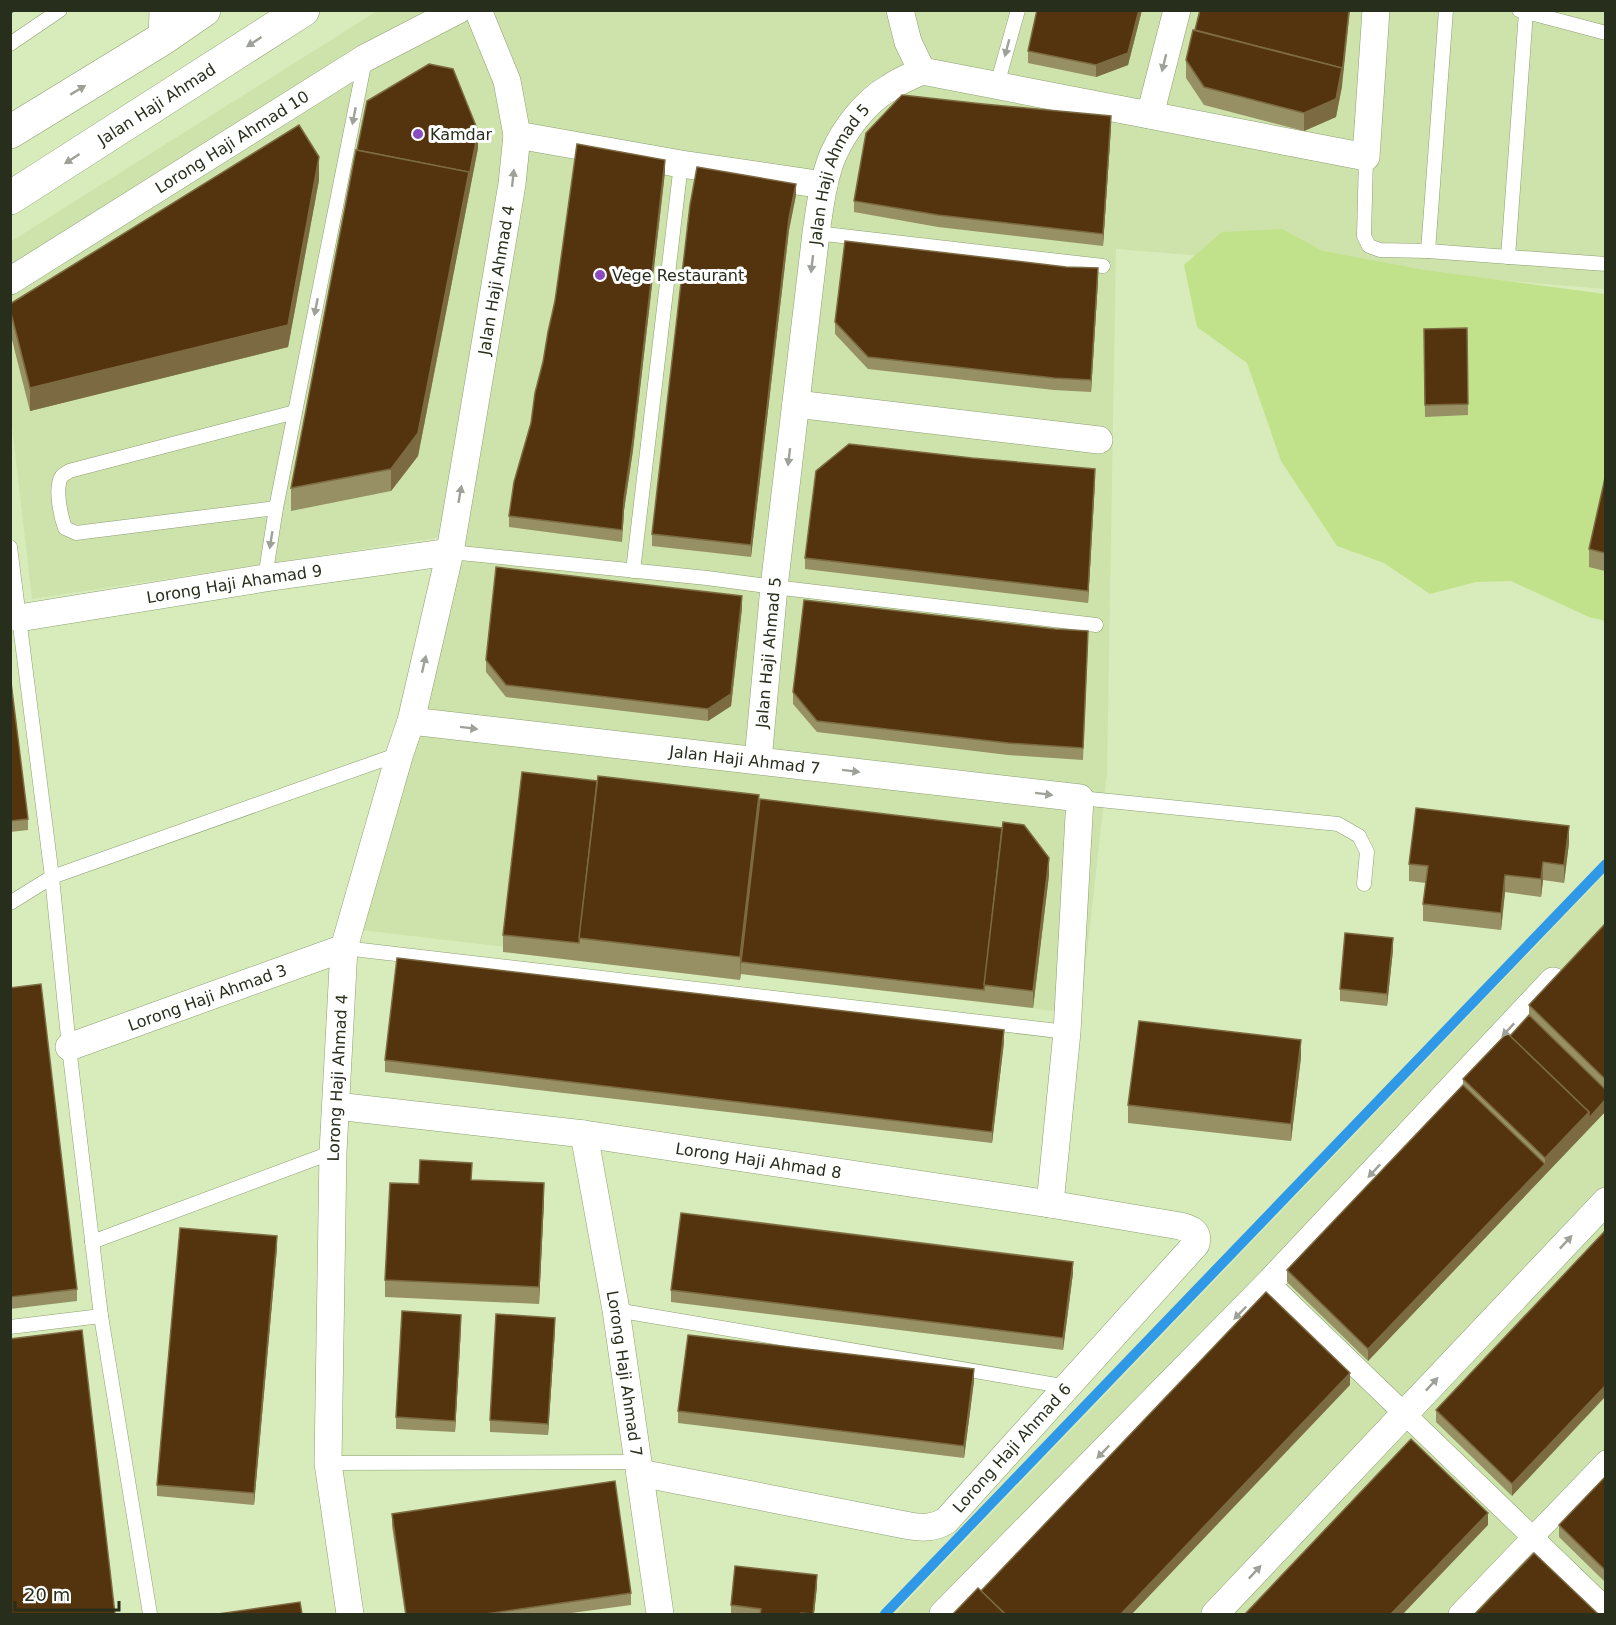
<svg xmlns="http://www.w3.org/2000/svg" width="1616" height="1625" font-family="'DejaVu Sans',sans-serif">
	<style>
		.built { fill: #cde3ab }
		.green { fill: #c1e28a }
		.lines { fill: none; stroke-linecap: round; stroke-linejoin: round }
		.stream { stroke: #2f99e7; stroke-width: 10 }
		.service-casing { stroke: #8d9f71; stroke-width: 15 }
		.pedestrian-casing { stroke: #8d9f71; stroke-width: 22 }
		.minor-casing { stroke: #8d9f71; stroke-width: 28 }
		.tertiary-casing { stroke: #8d9f71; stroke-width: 34 }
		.service { stroke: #fff; stroke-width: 14 }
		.pedestrian { stroke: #fff; stroke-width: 21 }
		.minor { stroke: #fff; stroke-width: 27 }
		.tertiary { stroke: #fff; stroke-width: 33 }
		.wall { fill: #969064 }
		.shaded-wall { fill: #7c6b42 }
		.building { fill: #54340e; stroke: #7c6b42; stroke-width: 1.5 }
		.oneway { fill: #9ea198 }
		.poi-dot { fill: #8a4bc1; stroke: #fff; stroke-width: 2 }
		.labels { text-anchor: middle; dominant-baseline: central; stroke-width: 6; stroke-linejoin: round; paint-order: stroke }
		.street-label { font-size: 16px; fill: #272e1b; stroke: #fff }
		.poi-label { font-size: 16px; fill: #272e1b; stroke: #fff; text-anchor: start }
	</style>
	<rect width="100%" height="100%" fill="#d8ecbb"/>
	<g class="built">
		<polygon points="377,11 1605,11 1605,289 1116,249 1107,775 1080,1014 352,929 462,534 32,599 11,418 10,242"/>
		<polygon points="1605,874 1605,1614 895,1614"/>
	</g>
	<polygon class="green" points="1282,229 1323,251 1424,270 1605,294 1605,621 1589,617 1511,581 1476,582 1430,594 1384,563 1337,546 1281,461 1247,363 1197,327 1184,265 1222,232"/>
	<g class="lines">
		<polyline class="stream" points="885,1614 1606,864"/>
		<g class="service-casing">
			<g id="service">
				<polyline points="1519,10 1606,33"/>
				<polyline points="10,44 60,10"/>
				<polyline points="997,85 1018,10"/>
				<polyline points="1366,157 1364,236 1369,246 1380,250 1428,251 1606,264"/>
				<polyline points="816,233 1103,266"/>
				<polyline points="1428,251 1446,10"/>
				<polyline points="1508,257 1526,12"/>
				<path d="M276,508L76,533L65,528C61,517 54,487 62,476C64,474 67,473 69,471L295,412"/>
				<polyline points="10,547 52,877 69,1047 101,1316 150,1614"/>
				<polyline points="450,552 707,578 774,587 1096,625"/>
				<polyline points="633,571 681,164"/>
				<polyline points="265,578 276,508 365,60"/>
				<polyline points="1080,798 1338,824 1359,836 1367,852 1364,884"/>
				<polyline points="10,903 52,877 399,754"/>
				<polyline points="344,948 1067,1032"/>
				<polyline points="92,1242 333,1152"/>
				<polyline points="616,1310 1068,1387"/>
				<polyline points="10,1327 101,1316"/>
				<polyline points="328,1463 638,1462"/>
			</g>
		</g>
		<g class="pedestrian-casing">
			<g id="pedestrian">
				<polyline points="1269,1283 1606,1608"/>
				<polyline points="1459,1614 1606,1461"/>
			</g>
		</g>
		<g class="minor-casing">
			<g id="minor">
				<polyline points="900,10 908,42 922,71"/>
				<polyline points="162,39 163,10"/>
				<polyline points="1150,115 1177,10"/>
				<polyline points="517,135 681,164 824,185"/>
				<path id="s1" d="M10,281L365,58L458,10"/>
				<polyline points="796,404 1099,440"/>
				<path id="s2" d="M19,618L265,578L450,552"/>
				<path id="s3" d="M411,721L1080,798L1067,1032L1050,1204"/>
				<path id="s4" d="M758,760L774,587L816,233C820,207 823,179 833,155C844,130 865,102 889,88C899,81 911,76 922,71L1366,157L1376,10"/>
				<path id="s5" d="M69,1047L344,948"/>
				<path id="s6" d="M336,1106L584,1134L1050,1204L1180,1226C1191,1229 1199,1231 1196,1244L946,1521C934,1528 923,1528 910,1526L640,1473"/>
				<path id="s7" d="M584,1134L616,1310L660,1614"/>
				<path id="s8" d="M350,1614L328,1463L333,1152L344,948L400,753L411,721L450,552L512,184L517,135L507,81L478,10"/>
				<polyline points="943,1614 1269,1283 1553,981"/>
				<polyline points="1215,1614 1606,1201"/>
			</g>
		</g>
		<g class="tertiary-casing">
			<g id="tertiary">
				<polyline points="10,132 162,39 204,10"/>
				<path id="s9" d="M10,198L303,10"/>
			</g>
		</g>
		<use href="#service" class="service"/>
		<use href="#pedestrian" class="pedestrian"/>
		<use href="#minor" class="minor"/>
		<use href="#tertiary" class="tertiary"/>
	</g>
	<g class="wall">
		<polygon points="1037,10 1142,10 1128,65 1096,77 1028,63 1028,51"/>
		<polygon points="1186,60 1342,86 1336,117 1304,131 1204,105 1186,78"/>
		<polygon points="1111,127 1103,246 938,227 854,212 854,201"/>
		<polygon points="478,148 418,456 391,491 291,511 291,488"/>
		<polygon points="665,172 633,450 624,510 622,542 509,527 509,516"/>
		<polygon points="319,180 288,347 30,411 10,332 10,304"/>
		<polygon points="796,195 789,230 751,557 652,546 652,534"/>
		<polygon points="1098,280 1091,392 1054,390 868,369 835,334 835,322"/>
		<polygon points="1467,328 1468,415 1425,417 1424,329"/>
		<polygon points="1605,478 1605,571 1589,567 1589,549"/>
		<polygon points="1095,481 1088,603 805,569 805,558"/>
		<polygon points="742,608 731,706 708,721 506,697 486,672 486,660"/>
		<polygon points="1088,642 1083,760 1008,755 817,732 793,704 793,692"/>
		<polygon points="10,674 28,819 28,830 10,832"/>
		<polygon points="759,809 1049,875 1033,1008 741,974 740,980 503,952 503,935"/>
		<polygon points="1569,843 1564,883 1543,880 1541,897 1505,892 1501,930 1423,921 1423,904 1426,883 1409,881 1409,864"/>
		<polygon points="1605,924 1605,1112 1368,1361 1287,1282 1287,1270 1463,1085 1463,1079 1510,1036 1529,1015 1529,1005"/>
		<polygon points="1393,950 1387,1006 1340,1001 1340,989"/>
		<polygon points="10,988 77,1289 77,1301 10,1309"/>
		<polygon points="1004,1042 992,1143 385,1072 385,1060"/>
		<polygon points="1301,1057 1291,1141 1128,1123 1128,1105"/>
		<polygon points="472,1180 544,1201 539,1304 385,1297 385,1280 419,1184"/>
		<polygon points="1605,1231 1512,1496 1436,1422 1436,1410"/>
		<polygon points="277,1248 254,1505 157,1496 157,1485"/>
		<polygon points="1073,1273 1063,1350 671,1302 671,1290"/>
		<polygon points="461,1327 455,1432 396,1429 396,1417"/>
		<polygon points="555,1330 548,1435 490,1432 490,1420"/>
		<polygon points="974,1381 964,1458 678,1423 678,1411"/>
		<polygon points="1605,1477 1605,1582 1559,1537 1559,1525"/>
		<polygon points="392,1514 631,1593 631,1605 564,1614 405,1614 392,1526"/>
		<polygon points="817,1586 814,1614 731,1614 731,1605"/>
	</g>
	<g class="shaded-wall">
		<polygon points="10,10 16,10 10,15"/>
		<polygon points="1139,10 1142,10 1128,65 1096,77 1096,65"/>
		<polygon points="1349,10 1350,10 1342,86 1336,117 1304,131 1304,113"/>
		<polygon points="1111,116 1111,127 1103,246 1103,234"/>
		<polygon points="478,131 478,148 418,456 391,491 391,469"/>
		<polygon points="319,157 319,180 288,347 30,411 30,388"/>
		<polygon points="665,160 665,172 633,450 624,510 622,542 624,499"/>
		<polygon points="796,184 796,195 789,230 751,557 751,545 789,218"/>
		<polygon points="1098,268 1098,280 1091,392 1091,380"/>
		<polygon points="1095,469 1095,481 1088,603 1088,591"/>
		<polygon points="742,596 742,608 731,706 708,721 708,709"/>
		<polygon points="759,795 759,817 741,962 740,980 740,957"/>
		<polygon points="1569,826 1569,843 1564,883 1564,865"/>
		<polygon points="1049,858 1049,875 1033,1008 1033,991"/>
		<polygon points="1543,862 1543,880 1541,897 1541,879"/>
		<polygon points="1505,875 1505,892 1501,930 1501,913"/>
		<polygon points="1393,938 1393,950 1387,1006 1387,994"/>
		<polygon points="1004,1030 1004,1042 992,1143 992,1132"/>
		<polygon points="1301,1040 1301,1057 1291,1141 1291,1124"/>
		<polygon points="1605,1100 1605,1112 1368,1361 1368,1349 1545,1164 1545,1158 1589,1112"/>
		<polygon points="544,1183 544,1201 539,1304 539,1287"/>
		<polygon points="277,1236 277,1248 254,1505 254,1493"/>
		<polygon points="1073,1262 1073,1273 1063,1350 1063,1338"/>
		<polygon points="461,1315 461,1327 455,1432 455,1421"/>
		<polygon points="555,1318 555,1330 548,1435 548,1424"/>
		<polygon points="974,1369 974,1381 964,1458 964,1446"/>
		<polygon points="1350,1373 1350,1385 1132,1614 1121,1614"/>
		<polygon points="1605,1386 1605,1397 1512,1496 1512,1484"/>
		<polygon points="1488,1513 1488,1525 1403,1614 1391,1614"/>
		<polygon points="817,1575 817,1586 814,1614 813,1614"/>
	</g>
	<g class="building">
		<polygon points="1037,10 1139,10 1128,53 1096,65 1028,51"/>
		<polygon points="1200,10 1349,10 1342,74 1342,68 1195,30"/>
		<polygon points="1193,30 1342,68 1336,99 1304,113 1204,87 1186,60"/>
		<polygon points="429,64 453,69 478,131 469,177 469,172 357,150 367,101"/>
		<polygon points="902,95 983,104 1111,116 1103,234 938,215 854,201 866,133"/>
		<polygon points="299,125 319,157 288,325 30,388 10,309 10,304"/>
		<polygon points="577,144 665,160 633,439 624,499 622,530 509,516 514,482 531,423 535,393 543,362 548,332 555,301"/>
		<polygon points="356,150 469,172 418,433 391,469 291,488"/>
		<polygon points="697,167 796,184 789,218 751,545 652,534 690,205"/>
		<polygon points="845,241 1066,267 1098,268 1091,380 1054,378 868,357 835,322"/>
		<polygon points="1467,328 1468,404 1425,405 1424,329"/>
		<polygon points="849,444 972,458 1095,469 1088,591 805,558 816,471"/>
		<polygon points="1605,478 1605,553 1589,549"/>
		<polygon points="496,567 742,596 731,694 708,709 506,685 486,660"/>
		<polygon points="804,600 1055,629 1088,631 1083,748 1008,743 817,721 793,692"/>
		<polygon points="10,674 28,819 10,821"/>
		<polygon points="522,772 597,781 579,943 503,935"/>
		<polygon points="598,776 759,795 740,957 579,938"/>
		<polygon points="760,799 1002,828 984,990 741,962"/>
		<polygon points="1416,808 1569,826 1564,865 1543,862 1541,879 1505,875 1501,913 1423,904 1428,866 1409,864"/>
		<polygon points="1003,822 1024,825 1049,858 1033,991 984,985"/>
		<polygon points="1605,924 1605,1079 1529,1005"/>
		<polygon points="1345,933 1393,938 1387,994 1340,989"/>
		<polygon points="397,958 1004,1030 992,1132 385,1060"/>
		<polygon points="41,984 77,1289 10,1297 10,988"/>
		<polygon points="1529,1015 1605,1089 1605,1100 1589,1118 1589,1112 1510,1036"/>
		<polygon points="1139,1021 1301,1040 1291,1124 1128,1105"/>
		<polygon points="1507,1033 1589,1112 1545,1158 1463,1079"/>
		<polygon points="1463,1085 1545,1164 1368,1349 1287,1270"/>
		<polygon points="420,1160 472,1163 471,1180 544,1183 539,1287 385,1280 390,1183 419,1184"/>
		<polygon points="681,1213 1073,1262 1063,1338 671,1290"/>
		<polygon points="180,1228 277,1236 254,1493 157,1485"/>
		<polygon points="1605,1231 1605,1386 1512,1484 1436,1410"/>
		<polygon points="1266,1292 1350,1373 1121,1614 1005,1614 981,1591"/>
		<polygon points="402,1311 461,1315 455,1421 396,1417"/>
		<polygon points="496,1314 555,1318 548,1424 490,1420"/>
		<polygon points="82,1330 115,1614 10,1614 10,1339"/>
		<polygon points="688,1335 974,1369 964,1446 678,1411"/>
		<polygon points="1411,1439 1488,1513 1391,1614 1245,1614"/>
		<polygon points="1605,1477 1605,1570 1559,1525"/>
		<polygon points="615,1481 631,1593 486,1614 406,1614 392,1514"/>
		<polygon points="1534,1553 1598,1614 1475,1614"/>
		<polygon points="735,1566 817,1575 813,1614 801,1613 801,1614 760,1614 761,1609 731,1605"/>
		<polygon points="978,1588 1005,1614 953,1614"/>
		<polygon points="300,1602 302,1614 218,1614"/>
	</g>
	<defs><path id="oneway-solid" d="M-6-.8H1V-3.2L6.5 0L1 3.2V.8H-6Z" transform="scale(1.5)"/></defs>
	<g class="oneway">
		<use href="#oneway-solid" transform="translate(254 42) rotate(147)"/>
		<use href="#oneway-solid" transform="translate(1007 48) rotate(105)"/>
		<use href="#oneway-solid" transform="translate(1164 63) rotate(104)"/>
		<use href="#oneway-solid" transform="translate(78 90) rotate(-31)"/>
		<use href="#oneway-solid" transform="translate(354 116) rotate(101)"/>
		<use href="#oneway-solid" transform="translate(72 159) rotate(147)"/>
		<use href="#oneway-solid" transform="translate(513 178) rotate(-84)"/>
		<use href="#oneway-solid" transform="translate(812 264) rotate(97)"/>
		<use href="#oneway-solid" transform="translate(316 307) rotate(101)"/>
		<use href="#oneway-solid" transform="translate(789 457) rotate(97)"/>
		<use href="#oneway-solid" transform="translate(460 494) rotate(-80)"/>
		<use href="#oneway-solid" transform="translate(271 540) rotate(99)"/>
		<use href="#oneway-solid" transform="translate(424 664) rotate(-77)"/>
		<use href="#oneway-solid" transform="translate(469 728) rotate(7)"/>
		<use href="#oneway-solid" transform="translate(851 771) rotate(7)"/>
		<use href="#oneway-solid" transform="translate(1044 794) rotate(7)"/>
		<use href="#oneway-solid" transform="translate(1508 1030) rotate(133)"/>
		<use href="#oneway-solid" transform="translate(1374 1171) rotate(133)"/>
		<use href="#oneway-solid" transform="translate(1566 1242) rotate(-47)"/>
		<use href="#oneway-solid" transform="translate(1240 1313) rotate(134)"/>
		<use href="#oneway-solid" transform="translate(1432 1384) rotate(-47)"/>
		<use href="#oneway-solid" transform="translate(1103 1452) rotate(134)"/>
		<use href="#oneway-solid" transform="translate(1255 1572) rotate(-47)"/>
	</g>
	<g class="poi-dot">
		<circle cx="418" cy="134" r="6"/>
		<circle cx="600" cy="275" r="6"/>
	</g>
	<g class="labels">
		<g class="street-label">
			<text stroke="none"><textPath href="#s9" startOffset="174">Jalan Haji Ahmad</textPath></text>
			<text stroke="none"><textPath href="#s1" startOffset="262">Lorong Haji Ahmad 10</textPath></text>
			<text stroke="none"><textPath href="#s4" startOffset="594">Jalan Haji Ahmad 5</textPath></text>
			<text stroke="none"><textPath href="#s8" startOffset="1354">Jalan Haji Ahmad 4</textPath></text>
			<text stroke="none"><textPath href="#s2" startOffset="218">Lorong Haji Ahamad 9</textPath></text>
			<text stroke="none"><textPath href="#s4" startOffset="108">Jalan Haji Ahmad 5</textPath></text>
			<text stroke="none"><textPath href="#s3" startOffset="336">Jalan Haji Ahmad 7</textPath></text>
			<text stroke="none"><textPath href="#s5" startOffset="147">Lorong Haji Ahmad 3</textPath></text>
			<text stroke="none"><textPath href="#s8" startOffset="538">Lorong Haji Ahmad 4</textPath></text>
			<text stroke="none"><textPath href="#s6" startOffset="426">Lorong Haji Ahmad 8</textPath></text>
			<text stroke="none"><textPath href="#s7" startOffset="243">Lorong Haji Ahmad 7</textPath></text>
			<text transform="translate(1012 1448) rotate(-48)">Lorong Haji Ahmad 6</text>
		</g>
		<g class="poi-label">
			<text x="430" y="134">Kamdar</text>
			<text x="612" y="275">Vege Restaurant</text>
		</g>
	</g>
	<rect width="1616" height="1625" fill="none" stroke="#272e1b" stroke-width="24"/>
	<path d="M15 1601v9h104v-9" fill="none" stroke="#272e1b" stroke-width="3"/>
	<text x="24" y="1601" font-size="18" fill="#272e1b" stroke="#ffffff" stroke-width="4.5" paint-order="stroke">20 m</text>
</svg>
